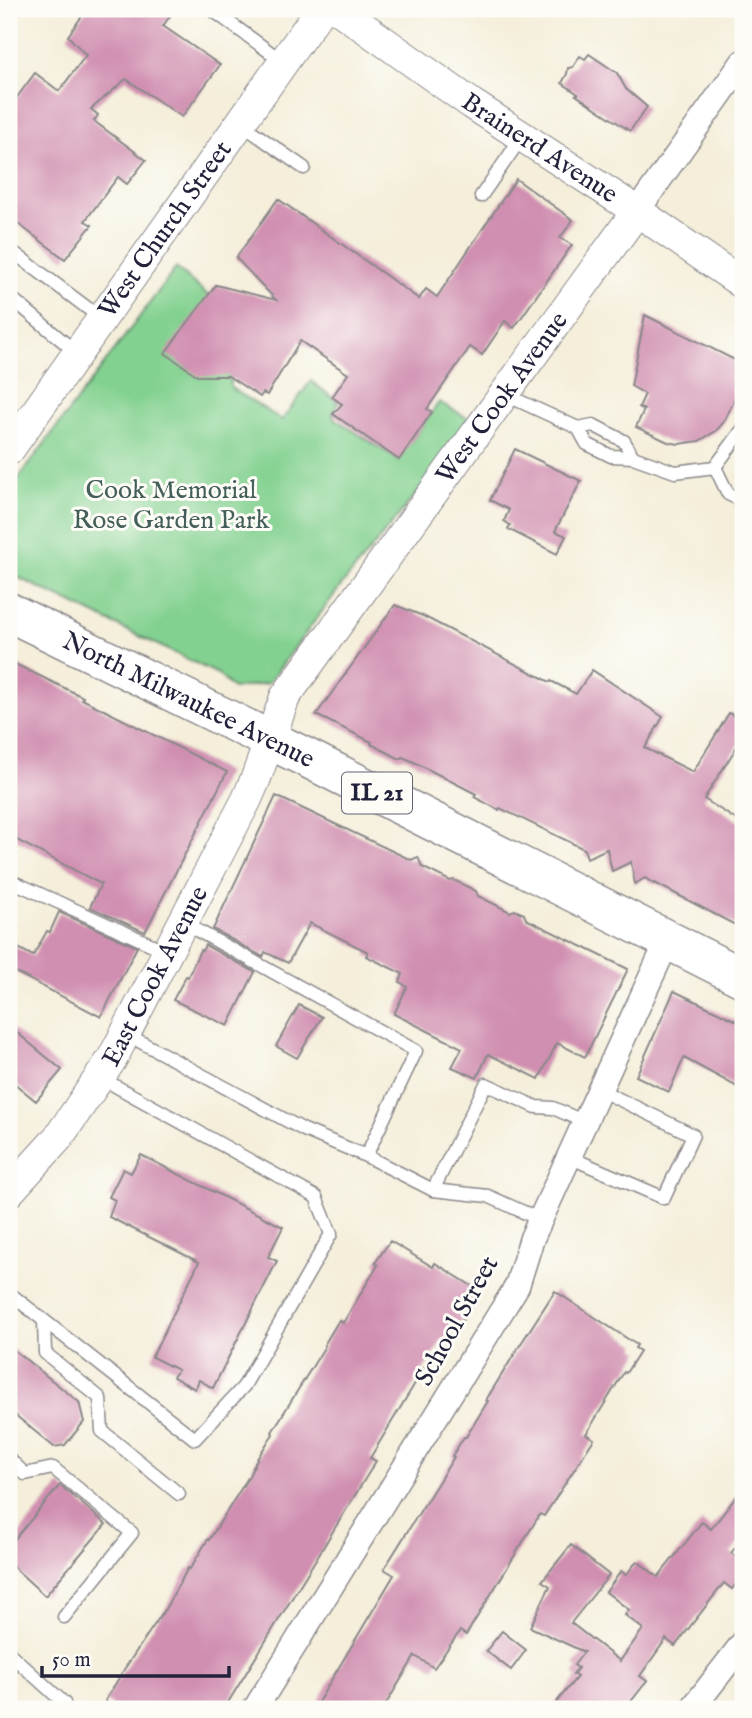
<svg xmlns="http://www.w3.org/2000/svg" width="752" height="1718" font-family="'IM FELL English',serif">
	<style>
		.green { fill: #83d190; stroke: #527a66; stroke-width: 2 }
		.building { fill: #d08fb0 }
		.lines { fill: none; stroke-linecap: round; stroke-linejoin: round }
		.service-casing { stroke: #8b888a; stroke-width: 15 }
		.minor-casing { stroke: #8b888a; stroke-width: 27 }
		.tertiary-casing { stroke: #8b888a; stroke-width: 32 }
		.primary-casing { stroke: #8b888a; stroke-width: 41 }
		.service { stroke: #fff; stroke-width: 12 }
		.minor { stroke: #fff; stroke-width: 24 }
		.tertiary { stroke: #fff; stroke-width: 30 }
		.primary { stroke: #fff; stroke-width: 38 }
		.labels { text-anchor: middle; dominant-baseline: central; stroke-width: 6; stroke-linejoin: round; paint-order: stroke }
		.shield { fill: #fdfcf7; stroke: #646373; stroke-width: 2 }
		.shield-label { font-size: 24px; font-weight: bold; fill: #22223b }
		.street-label { font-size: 26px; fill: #22223b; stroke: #fdfcf7 }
		.park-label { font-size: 26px; fill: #445f59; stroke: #fdfcf7 }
	</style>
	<rect width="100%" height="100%" fill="#fdfcf7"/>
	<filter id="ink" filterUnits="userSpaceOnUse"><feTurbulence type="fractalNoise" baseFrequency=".0143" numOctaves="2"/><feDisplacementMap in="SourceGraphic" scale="14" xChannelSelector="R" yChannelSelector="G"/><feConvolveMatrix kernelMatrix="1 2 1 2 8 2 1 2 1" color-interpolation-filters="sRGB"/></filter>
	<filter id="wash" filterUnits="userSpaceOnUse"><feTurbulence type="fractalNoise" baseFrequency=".00686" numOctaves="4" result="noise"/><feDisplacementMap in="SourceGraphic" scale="28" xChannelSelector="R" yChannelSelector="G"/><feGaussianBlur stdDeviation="1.57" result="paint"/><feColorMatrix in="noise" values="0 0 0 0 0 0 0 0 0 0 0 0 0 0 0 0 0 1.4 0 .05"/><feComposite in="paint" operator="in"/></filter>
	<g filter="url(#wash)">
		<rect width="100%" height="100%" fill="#f4eeda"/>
		<polygon class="green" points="176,268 224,309 231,388 282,420 311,381 338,402 333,414 334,418 398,460 439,402 475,422 341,586 268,683 233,689 218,674 9,573 9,491"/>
		<g id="blocks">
			<g class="building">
				<polygon points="87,9 175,9 163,26 220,65 182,117 126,79 91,109 98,115 94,121 146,160 127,184 118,177 85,221 92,225 65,259 9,217 9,108 35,73 59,91 86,55 68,36"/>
				<polygon points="589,54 617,73 626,89 647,107 630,131 576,95 578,94 562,83 567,74 568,68 573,67 580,56 585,59"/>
				<polygon points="516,179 573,220 560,238 572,245 514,328 505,321 482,355 470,347 427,409 432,412 399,460 333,414 342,404 332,397 348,374 300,341 267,395 263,393 260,397 228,376 198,376 165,353 216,285 276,300 236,258 278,199 419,299 426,289 437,297"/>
				<polygon points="645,315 743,364 743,383 736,391 734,401 723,423 716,431 699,441 679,444 668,442 636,427 644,410 639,407 645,394 631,386"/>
				<polygon points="515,449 581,481 555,531 566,536 557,554 508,529 510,525 504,521 509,510 490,500"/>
				<polygon points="395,605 423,616 550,682 551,681 576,694 592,670 663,717 645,748 693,772 729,713 743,720 743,737 704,799 743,824 743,929 655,883 654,884 645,878 635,884 631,862 612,871 607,849 587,858 584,849 500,808 499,810 474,797 476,794 412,761 402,757 400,759 371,744 372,742 316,715"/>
				<polygon points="9,661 83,697 82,699 227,772 145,932 90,907 101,884 9,836"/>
				<polygon points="276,796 411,860 418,857 422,867 450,881 454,880 476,891 478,896 510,912 515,910 524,914 526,919 628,969 585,1057 557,1043 539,1079 488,1054 477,1078 452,1067 462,1048 394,1014 407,987 400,982 403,974 366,956 368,952 310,923 288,963 265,952 263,957 213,929"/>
				<polygon points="59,912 137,947 101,1017 9,969 9,943 33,956 47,931 50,932"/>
				<polygon points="205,945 255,972 228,1026 173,1000 186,976 188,977 200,950 202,951"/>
				<polygon points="674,991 743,1024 743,1090 684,1058 669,1092 636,1076"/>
				<polygon points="299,1005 322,1017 297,1058 276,1046"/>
				<polygon points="9,1026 62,1070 36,1101 9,1079"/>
				<polygon points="141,1155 283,1227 268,1257 277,1261 213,1388 199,1380 195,1389 173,1377 178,1370 152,1357 199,1262 109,1217 115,1200 109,1197 123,1169 131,1173"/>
				<polygon points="390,1241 433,1267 435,1263 472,1286 470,1290 472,1291 471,1293 477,1296 448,1344 442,1340 420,1375 370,1458 376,1461 224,1709 119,1709 105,1701 125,1668 165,1609 188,1568 190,1569 208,1539 209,1540 249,1476 257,1459 273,1434 272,1432 325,1346 324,1345 339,1320 343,1323 378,1265 375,1263"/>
				<polygon points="555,1291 637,1345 635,1348 640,1351 626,1373 624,1372 586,1434 594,1439 544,1516 540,1514 466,1635 460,1631 434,1668 415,1656 383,1709 314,1709 394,1575 384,1569 454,1457 452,1456 464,1437 466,1437 488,1401 486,1400 520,1345"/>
				<polygon points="9,1346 79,1402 84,1422 65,1445 54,1447 9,1410"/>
				<polygon points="60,1485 106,1524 45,1596 9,1563 9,1546"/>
				<polygon points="743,1488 743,1538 731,1553 743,1562 743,1575 732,1589 724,1583 675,1646 666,1639 640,1676 647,1681 625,1709 551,1709 577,1677 573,1674 578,1668 574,1665 584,1652 530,1627 550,1586 542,1581 571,1545 609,1575 571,1623 620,1661 643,1629 625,1615 629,1610 606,1592 621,1571 626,1575 637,1561 658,1577 702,1522 711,1529"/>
				<polygon points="502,1631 526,1650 511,1670 486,1651"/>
			</g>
		</g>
	</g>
	<g filter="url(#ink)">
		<use href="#blocks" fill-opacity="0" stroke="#8b888a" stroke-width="2"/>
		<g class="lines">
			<g class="service-casing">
				<g id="service">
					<polyline points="211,9 282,61"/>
					<polyline points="9,13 14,9"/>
					<polyline points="240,123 304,168"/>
					<polyline points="481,196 522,137"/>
					<polyline points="9,249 102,319"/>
					<polyline points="9,296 77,353"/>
					<polyline points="504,394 578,428 587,444 611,456 633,457 675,472 715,467 743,429"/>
					<polyline points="578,428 593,425 624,441 633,457"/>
					<polyline points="715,467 728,494 743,501"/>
					<polyline points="9,880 168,952"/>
					<polyline points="183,923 202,933 416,1051 366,1156"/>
					<polyline points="126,1034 304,1130 366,1156 433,1190 488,1196 541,1220"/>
					<polyline points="569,1157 664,1198 693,1135 600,1090"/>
					<polyline points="433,1190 486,1084 536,1107 553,1108 585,1122"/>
					<polyline points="9,1293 195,1439 244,1386 331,1234 316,1197 101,1078"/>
					<polyline points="44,1321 45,1353 100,1398 102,1431 179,1494"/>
					<polyline points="9,1459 25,1474 53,1468 132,1533 64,1617"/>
					<polyline points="9,1653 64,1703 66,1709"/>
				</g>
			</g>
			<g class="minor-casing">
				<g id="minor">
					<polyline points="637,211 743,62"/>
					<polyline points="255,1709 517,1286 532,1238 668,940"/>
					<polyline points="692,1709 743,1643"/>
				</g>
			</g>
			<g class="tertiary-casing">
				<g id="tertiary">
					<path id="s1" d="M338,9L472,104L637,211L743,284"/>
					<path id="s2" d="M9,450L321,9"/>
					<path id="s3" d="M9,1192L58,1138L112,1059L247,799L256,778L285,697L637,211"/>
				</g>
			</g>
			<g class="primary-casing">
				<g id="primary">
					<path id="s4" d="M9,612L311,760L743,978"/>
				</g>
			</g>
			<use href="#service" class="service"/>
			<use href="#minor" class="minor"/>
			<use href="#tertiary" class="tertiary"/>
			<use href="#primary" class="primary"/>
		</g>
	</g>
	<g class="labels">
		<rect class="shield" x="342" y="772.5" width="70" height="41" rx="5"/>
		<g class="shield-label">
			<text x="377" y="793">IL 21</text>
		</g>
		<g class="street-label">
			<text stroke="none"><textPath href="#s1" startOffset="245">Brainerd Avenue</textPath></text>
			<text stroke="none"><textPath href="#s2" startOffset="270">West Church Street</textPath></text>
			<text stroke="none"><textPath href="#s3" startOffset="940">West Cook Avenue</textPath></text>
			<text stroke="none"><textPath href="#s4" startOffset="200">North Milwaukee Avenue</textPath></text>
			<text stroke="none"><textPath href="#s3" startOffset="262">East Cook Avenue</textPath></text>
			<text transform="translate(457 1321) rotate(-61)">School Street</text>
		</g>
		<g class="park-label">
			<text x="171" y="490">Cook Memorial<tspan x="171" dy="30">Rose Garden Park</tspan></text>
		</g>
	</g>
	<rect width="752" height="1718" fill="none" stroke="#fdfcf7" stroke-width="35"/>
	<path d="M42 1666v10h187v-10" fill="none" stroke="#22223b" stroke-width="3.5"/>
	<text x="52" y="1666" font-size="21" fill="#22223b" stroke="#fdfcf7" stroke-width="5" paint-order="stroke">50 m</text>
</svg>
